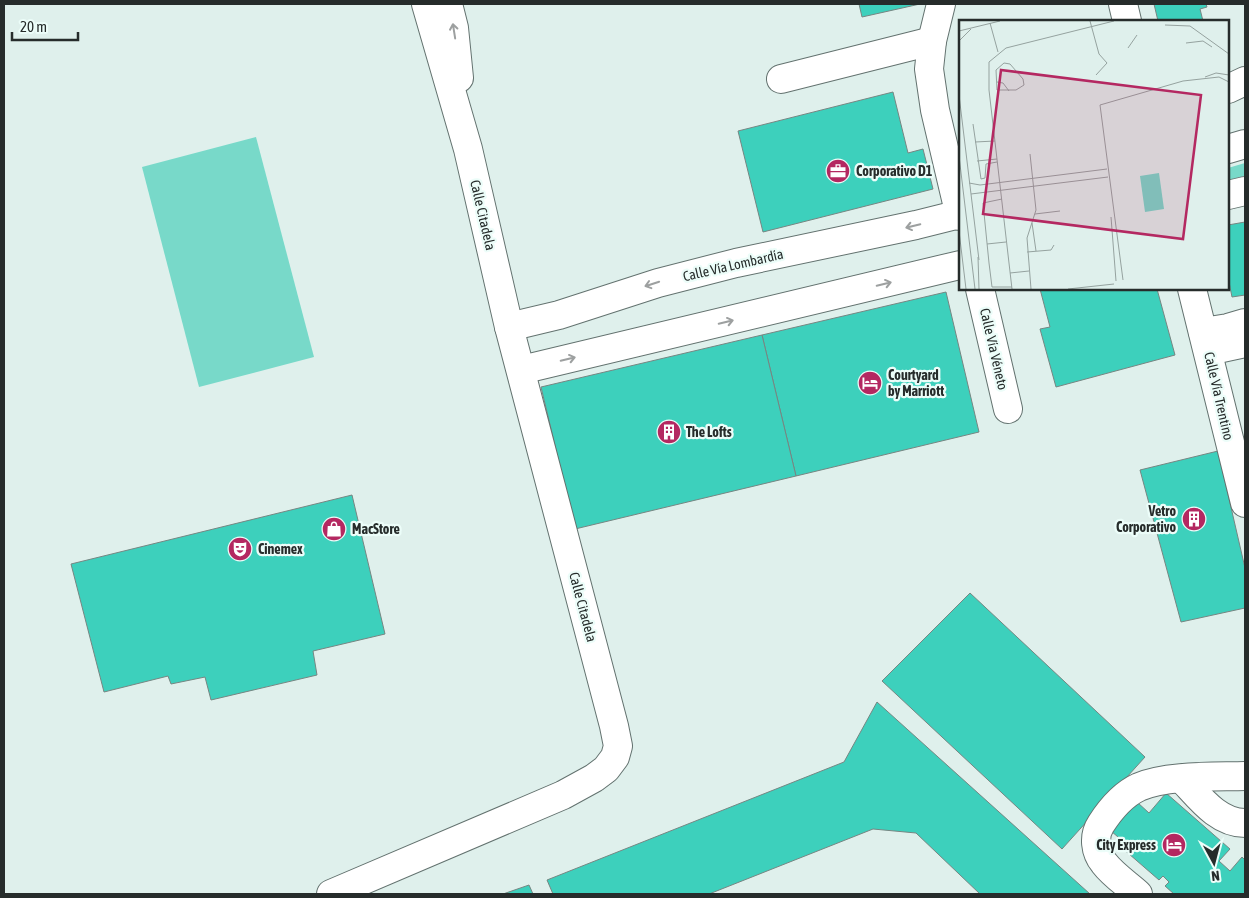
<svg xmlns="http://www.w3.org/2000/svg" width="1249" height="898" font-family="'Asap Condensed',sans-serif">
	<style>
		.green { fill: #78d9c9 }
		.building { fill: #3dd0bc; stroke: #768682 }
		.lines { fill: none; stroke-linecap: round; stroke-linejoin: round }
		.minor-casing { stroke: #63726f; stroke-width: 30 }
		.minor { stroke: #fff; stroke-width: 28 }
		.oneway { stroke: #9da0a0 }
		.labels { text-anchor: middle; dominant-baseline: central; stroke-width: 4.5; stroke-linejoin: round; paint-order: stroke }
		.poi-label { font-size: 14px; font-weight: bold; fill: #262c2b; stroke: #ecfdf9; text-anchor: start }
		.street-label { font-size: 14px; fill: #262c2b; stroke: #ecfdf9 }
		.inset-road { fill: none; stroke: #95a29f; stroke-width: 1 }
		.view { fill: #b42861; fill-opacity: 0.15; stroke: #b42861; stroke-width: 2.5 }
		.inset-edge { fill: none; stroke: #262c2b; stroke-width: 2.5 }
	</style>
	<rect width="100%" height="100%" fill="#dff0ec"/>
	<g class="green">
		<polygon points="256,137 314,357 199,387 142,167"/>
		<polygon points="1245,163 1245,176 1228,180 1228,168"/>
	</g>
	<g class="building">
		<polygon points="859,4 920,4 862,17"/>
		<polygon points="1154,4 1206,4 1207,7 1200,9 1203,21 1158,21"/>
		<polygon points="893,92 908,153 923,149 933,189 763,232 738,131"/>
		<polygon points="1245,222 1245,295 1232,297 1228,277 1228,225"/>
		<polygon points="1040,289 1157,289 1175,355 1056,387 1040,329 1050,327"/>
		<polygon points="946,292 979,432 796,476 762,335"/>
		<polygon points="762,335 796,476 575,529 541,387"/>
		<polygon points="1218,451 1245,568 1245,608 1181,622 1140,470"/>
		<polygon points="352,495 385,634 313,651 317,675 211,700 205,677 171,684 168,676 104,692 71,564"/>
		<polygon points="970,593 1145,757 1062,849 882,681"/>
		<polygon points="877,702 1090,894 980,894 916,833 873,829 709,894 553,894 547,880 844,762"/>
		<polygon points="1166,793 1230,849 1219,861 1230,871 1242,857 1245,860 1245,894 1174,894 1165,886 1169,882 1163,876 1159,880 1121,847 1125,843 1111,831 1137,802 1149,813"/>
		<polygon points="529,885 533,894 503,894"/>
	</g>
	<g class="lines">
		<g class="minor-casing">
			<g id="minor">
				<polyline points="448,4 454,28 459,78"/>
				<polyline points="941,4 932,41 929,69 935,110 960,216"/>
				<polyline points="1123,4 1127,21"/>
				<polyline points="781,79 932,41"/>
				<polyline points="1228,89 1245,81"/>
				<polyline points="1228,149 1245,144"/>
				<polyline points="1228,195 1245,191"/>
				<polyline points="980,289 1008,409"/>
				<polyline points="1192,289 1245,503"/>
				<polyline points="509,327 559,315 658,283 736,263 916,225 960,214"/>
				<polyline points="1203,332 1228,328 1245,323"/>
				<polyline points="1208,351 1245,343"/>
				<polyline points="521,370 960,265"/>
				<path d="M1182,779C1200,798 1218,823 1245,823"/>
				<polyline points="331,894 563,795 594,778 606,769 615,757 618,746 614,726 509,327 468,149 426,4"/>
				<path d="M1138,894C1127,884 1113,875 1104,863C1095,852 1093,836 1101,824C1110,810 1124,794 1139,787C1167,775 1215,777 1245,776"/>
			</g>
		</g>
		<use href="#minor" class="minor"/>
	</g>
	<defs><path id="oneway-shaft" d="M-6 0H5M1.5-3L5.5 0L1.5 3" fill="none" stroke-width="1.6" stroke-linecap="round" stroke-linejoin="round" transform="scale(1.25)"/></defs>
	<g class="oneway">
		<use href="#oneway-shaft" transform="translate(454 31) rotate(-99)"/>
		<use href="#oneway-shaft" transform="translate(913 226) rotate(167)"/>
		<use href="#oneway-shaft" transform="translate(652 284) rotate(162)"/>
		<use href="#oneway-shaft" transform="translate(884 284) rotate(-13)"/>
		<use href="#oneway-shaft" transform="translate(726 322) rotate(-13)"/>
		<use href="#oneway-shaft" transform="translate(568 359) rotate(-13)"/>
	</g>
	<defs>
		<g id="office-disc" transform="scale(1.25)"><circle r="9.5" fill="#b42861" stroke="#ecfdf9"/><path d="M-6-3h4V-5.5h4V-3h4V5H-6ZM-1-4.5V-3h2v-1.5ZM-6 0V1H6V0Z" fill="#fff"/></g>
		<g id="hotel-disc" transform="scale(1.25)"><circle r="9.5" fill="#b42861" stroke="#ecfdf9"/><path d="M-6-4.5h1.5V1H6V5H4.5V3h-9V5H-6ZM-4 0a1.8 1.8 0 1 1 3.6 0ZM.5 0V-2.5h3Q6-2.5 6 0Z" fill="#fff"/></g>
		<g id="building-disc" transform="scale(1.25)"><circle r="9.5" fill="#b42861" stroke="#ecfdf9"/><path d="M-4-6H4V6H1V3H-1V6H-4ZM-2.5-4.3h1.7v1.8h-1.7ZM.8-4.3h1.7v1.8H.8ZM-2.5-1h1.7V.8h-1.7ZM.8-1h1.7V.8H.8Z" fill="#fff"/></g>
		<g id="shop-disc" transform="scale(1.25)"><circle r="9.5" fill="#b42861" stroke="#ecfdf9"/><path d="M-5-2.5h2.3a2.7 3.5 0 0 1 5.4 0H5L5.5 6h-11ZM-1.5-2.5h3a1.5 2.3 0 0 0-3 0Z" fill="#fff"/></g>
		<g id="theatre-disc" transform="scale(1.25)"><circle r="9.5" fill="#b42861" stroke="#ecfdf9"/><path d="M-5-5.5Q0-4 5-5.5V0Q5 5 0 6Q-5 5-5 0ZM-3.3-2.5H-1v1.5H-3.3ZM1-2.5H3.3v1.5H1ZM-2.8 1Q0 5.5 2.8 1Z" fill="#fff"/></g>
	</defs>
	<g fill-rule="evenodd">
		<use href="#office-disc" x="838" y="171"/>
		<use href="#hotel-disc" x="870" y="383"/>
		<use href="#building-disc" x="669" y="432"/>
		<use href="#building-disc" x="1194" y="519"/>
		<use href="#shop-disc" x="334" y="529"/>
		<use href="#theatre-disc" x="240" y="549"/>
		<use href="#hotel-disc" x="1174" y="845"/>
	</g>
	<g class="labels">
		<g class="poi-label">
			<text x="856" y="171">Corporativo D1</text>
			<text x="888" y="375">Courtyard<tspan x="888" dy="16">by Marriott</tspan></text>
			<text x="686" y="432">The Lofts</text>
			<text x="1176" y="511" text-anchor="end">Vetro<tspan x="1176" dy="16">Corporativo</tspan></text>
			<text x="352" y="529">MacStore</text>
			<text x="258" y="549">Cinemex</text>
			<text x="1156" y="845" text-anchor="end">City Express</text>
		</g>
		<g class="street-label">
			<text transform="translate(483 215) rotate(77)">Calle Citadela</text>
			<text transform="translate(733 265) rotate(-13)">Calle Vía Lombardía</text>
			<text transform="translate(994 349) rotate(77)">Calle Vía Véneto</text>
			<text transform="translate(1219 396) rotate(77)">Calle Vía Trentino</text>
			<text transform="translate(583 607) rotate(75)">Calle Citadela</text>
		</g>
	</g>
	<g transform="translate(959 20)">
		<rect width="270" height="270" fill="#dff0ec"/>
		<path d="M200,153L205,189L186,192L181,156Z" fill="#78d9c9"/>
		<path class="inset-road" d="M131,1L140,34L148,43L137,55M31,3L39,32M206,5L231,6L270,34M0,11L41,1M0,21L12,9M227,23L244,21L253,27M169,28L178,15M45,43L51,44L64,59L65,65L57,70H38L37,50ZM246,57L257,53L270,55M38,62L44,63L50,71M0,75L20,240M14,104L22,159L26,158L27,144L38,142M16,122L36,121M71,134L77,190L68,218L72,269M0,136L16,269M18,141L38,139M10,163L21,165L148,149M12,174L149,157M43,179L24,183L30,243L33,267H53M76,194L101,191M152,197L157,261M73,203L77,231M0,211L7,269M28,224L47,222M68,232L92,230L95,225M19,237L20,269M51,253L70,251M164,260L141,85L224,61L260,57L270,62M53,269L30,70V42L47,28L155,1M109,269L155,264"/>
		<path class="view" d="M42,50L242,75L224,219L24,194Z"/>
		<rect width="270" height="270" class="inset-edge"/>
	</g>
	<rect width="1249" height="898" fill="none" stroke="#262c2b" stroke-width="10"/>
	<g transform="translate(1214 863) rotate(173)" stroke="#ecfdf9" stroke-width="4" paint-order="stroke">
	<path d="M0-4L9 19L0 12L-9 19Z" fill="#262c2b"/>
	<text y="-8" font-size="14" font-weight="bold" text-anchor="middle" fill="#262c2b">N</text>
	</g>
	<path d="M12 32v8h66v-8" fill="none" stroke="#262c2b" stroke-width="2.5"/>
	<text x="20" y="32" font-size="15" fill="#262c2b" stroke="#ecfdf9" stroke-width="4" paint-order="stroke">20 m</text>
</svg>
